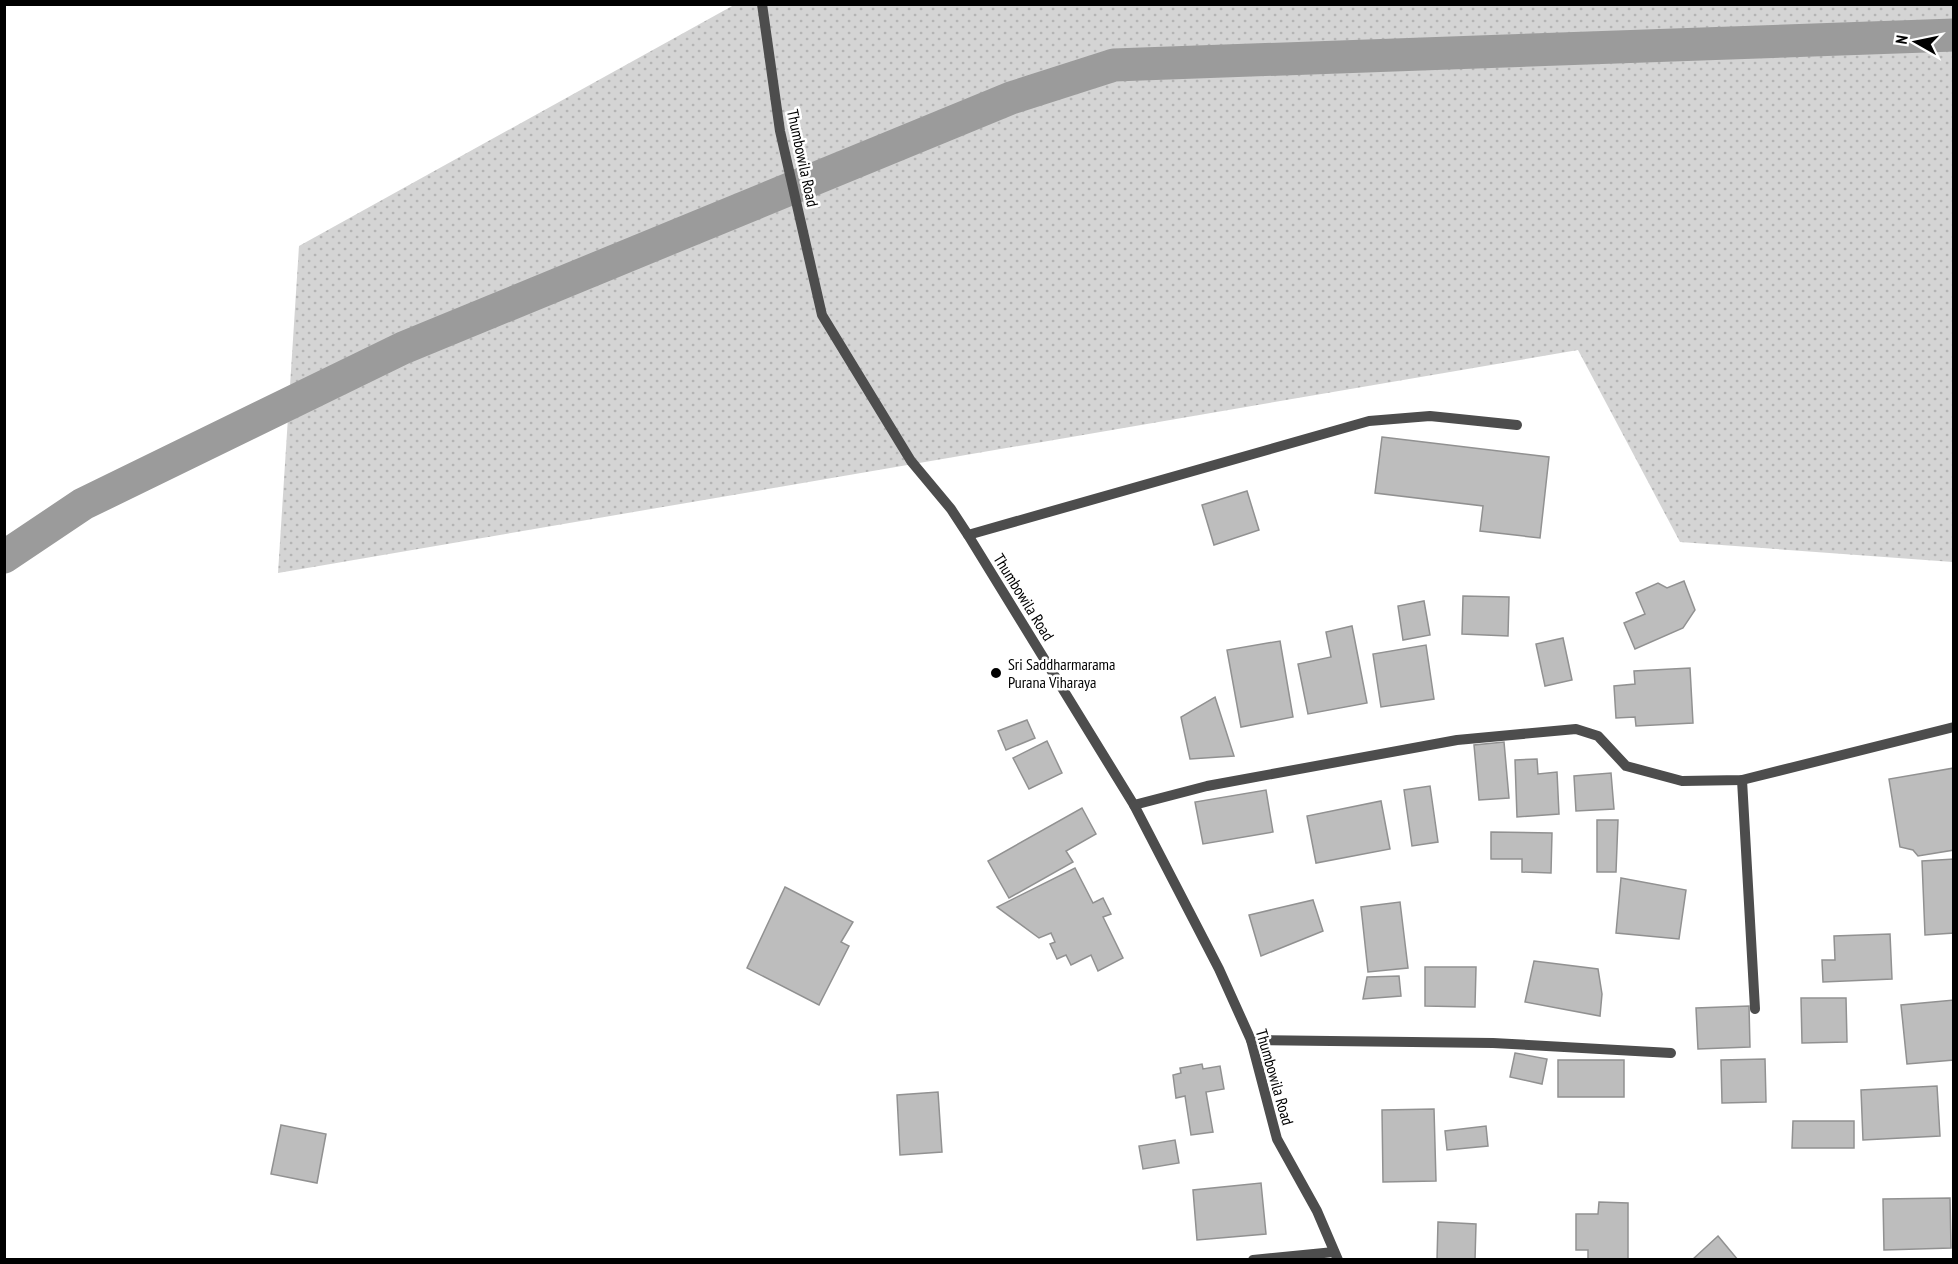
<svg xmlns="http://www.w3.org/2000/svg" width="1958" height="1264" font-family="'PT Sans Narrow',sans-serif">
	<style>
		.grass { fill: url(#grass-dots) }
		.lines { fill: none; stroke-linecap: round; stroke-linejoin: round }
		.canal { stroke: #9b9b9b; stroke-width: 33 }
		.building { fill: #bdbdbd; stroke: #919191; stroke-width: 1.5 }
		.minor { stroke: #4d4d4d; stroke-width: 10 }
		.poi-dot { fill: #000; stroke: #fff; stroke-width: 2 }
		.labels { text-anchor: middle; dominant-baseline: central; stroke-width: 5; stroke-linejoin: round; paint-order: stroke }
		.street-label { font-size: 16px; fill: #000; stroke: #fff }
		.poi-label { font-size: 16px; fill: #000; stroke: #fff; text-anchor: start }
	</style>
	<defs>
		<pattern id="grass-dots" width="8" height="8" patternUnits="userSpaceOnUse" patternTransform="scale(1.5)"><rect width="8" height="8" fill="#d4d4d4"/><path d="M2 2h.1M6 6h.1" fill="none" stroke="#b4b4b4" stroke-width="1.8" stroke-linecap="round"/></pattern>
	</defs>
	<rect width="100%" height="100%" fill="#fff"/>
	<polygon class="grass" points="734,5 1953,5 1953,562 1680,542 1578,350 278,573 299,246"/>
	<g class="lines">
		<polyline class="canal" points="4,557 83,504 403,348 1011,98 1114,65 1954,35"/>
	</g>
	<g class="building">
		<polygon points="1382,437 1549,457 1540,538 1480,531 1483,506 1375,493"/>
		<polygon points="1247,491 1259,530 1214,545 1202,505"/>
		<polygon points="1684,581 1695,610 1683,628 1635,649 1624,623 1645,614 1636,593 1658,583 1667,588"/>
		<polygon points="1463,596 1509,597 1508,636 1462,634"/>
		<polygon points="1424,601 1430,635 1403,640 1398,606"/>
		<polygon points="1352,626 1367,703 1308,714 1298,664 1331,657 1326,632"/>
		<polygon points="1563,638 1572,680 1545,686 1536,644"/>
		<polygon points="1280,641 1293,717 1241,727 1227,650"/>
		<polygon points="1426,645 1434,699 1381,707 1373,654"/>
		<polygon points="1690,668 1693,723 1636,726 1635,717 1616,718 1614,686 1635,684 1634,671"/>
		<polygon points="1215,697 1234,756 1190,759 1181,717"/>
		<polygon points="1027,720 1035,738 1006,750 998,731"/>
		<polygon points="1047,741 1062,773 1029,789 1013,758"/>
		<polygon points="1504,742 1509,798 1479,800 1474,745"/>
		<polygon points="1537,759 1538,774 1557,772 1559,814 1517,817 1515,760"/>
		<polygon points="1954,768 1954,850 1918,856 1913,850 1900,847 1889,779"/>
		<polygon points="1611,773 1614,809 1576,811 1574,776"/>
		<polygon points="1430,786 1438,842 1412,846 1404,790"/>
		<polygon points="1266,790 1273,832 1203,844 1195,802"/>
		<polygon points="1381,801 1390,849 1316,863 1307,816"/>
		<polygon points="1082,808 1096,834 1066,851 1073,862 1009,898 988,861"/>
		<polygon points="1597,820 1618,820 1616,872 1597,872"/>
		<polygon points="1491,832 1552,833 1551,873 1522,872 1522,859 1491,859"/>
		<polygon points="1954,859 1954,933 1925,935 1922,861"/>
		<polygon points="1075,868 1093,903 1103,898 1111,914 1103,917 1123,958 1098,971 1091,955 1071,965 1066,955 1057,959 1050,944 1055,942 1051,933 1039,938 997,907"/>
		<polygon points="1621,878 1686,890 1679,939 1616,933"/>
		<polygon points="785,887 853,922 841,942 849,946 819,1005 747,968"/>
		<polygon points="1313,900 1323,931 1261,956 1249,915"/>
		<polygon points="1400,902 1408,968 1368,972 1361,907"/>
		<polygon points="1890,934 1892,979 1823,982 1822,960 1835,960 1834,936"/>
		<polygon points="1534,961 1598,969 1602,994 1600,1016 1525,1002"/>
		<polygon points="1425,967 1476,967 1475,1007 1425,1006"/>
		<polygon points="1399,976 1401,996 1363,999 1367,977"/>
		<polygon points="1801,998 1846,998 1847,1042 1802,1043"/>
		<polygon points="1954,1000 1954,1060 1907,1064 1901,1005"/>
		<polygon points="1749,1006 1750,1047 1698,1049 1696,1008"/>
		<polygon points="1515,1053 1547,1059 1542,1084 1510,1077"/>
		<polygon points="1765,1059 1766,1102 1722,1103 1721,1060"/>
		<rect x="1558" y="1060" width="66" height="37"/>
		<polygon points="1202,1064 1203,1069 1220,1066 1224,1089 1206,1092 1213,1132 1191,1135 1185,1096 1176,1098 1173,1075 1181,1073 1180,1068"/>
		<polygon points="1937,1086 1940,1136 1863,1140 1861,1090"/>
		<polygon points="938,1092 942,1152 900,1155 897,1095"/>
		<polygon points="1434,1109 1436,1181 1383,1182 1382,1110"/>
		<polygon points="1793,1121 1854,1121 1854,1148 1792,1148"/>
		<polygon points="281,1125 326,1134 317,1183 271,1174"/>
		<polygon points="1486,1126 1488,1146 1447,1150 1445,1131"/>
		<polygon points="1175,1140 1179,1163 1143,1169 1139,1146"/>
		<polygon points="1261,1183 1266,1234 1197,1240 1193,1190"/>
		<polygon points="1950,1198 1951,1248 1884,1250 1883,1199"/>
		<polygon points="1599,1202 1628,1203 1628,1260 1588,1260 1588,1250 1576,1250 1576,1214 1598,1214"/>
		<polygon points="1438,1222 1476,1224 1475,1260 1437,1260"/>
		<polygon points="1718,1236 1738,1260 1692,1260"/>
	</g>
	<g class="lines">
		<g class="minor">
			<polyline points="762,4 780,131 822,315 911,461 951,509 968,535 1134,805 1219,969 1251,1040 1277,1139 1317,1211 1338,1260"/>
			<polyline points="968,535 1369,421 1430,416 1517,425"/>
			<polyline points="1742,780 1755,1009"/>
			<polyline points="1134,805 1207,786 1457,740 1576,729 1598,736 1626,766 1682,781 1742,780 1954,727"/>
			<polyline points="1251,1040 1493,1043 1671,1053"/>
			<polyline points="1253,1260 1334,1252"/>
		</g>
	</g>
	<circle class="poi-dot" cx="996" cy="673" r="6"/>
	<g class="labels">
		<g class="street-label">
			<text transform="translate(803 158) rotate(78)">Thumbowila Road</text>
			<text transform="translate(1024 597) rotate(58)">Thumbowila Road</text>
			<text transform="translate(1275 1077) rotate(74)">Thumbowila Road</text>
		</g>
		<g class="poi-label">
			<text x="1008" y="664">Sri Saddharmarama<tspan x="1008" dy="18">Purana Viharaya</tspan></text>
		</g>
	</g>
	<rect width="1958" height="1264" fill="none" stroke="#000000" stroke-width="12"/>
	<g transform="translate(1916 42) rotate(279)" stroke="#ffffff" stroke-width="4.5" paint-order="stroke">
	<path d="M0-4.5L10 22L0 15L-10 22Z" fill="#000000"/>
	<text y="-9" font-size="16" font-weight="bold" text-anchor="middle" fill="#000000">N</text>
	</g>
</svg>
